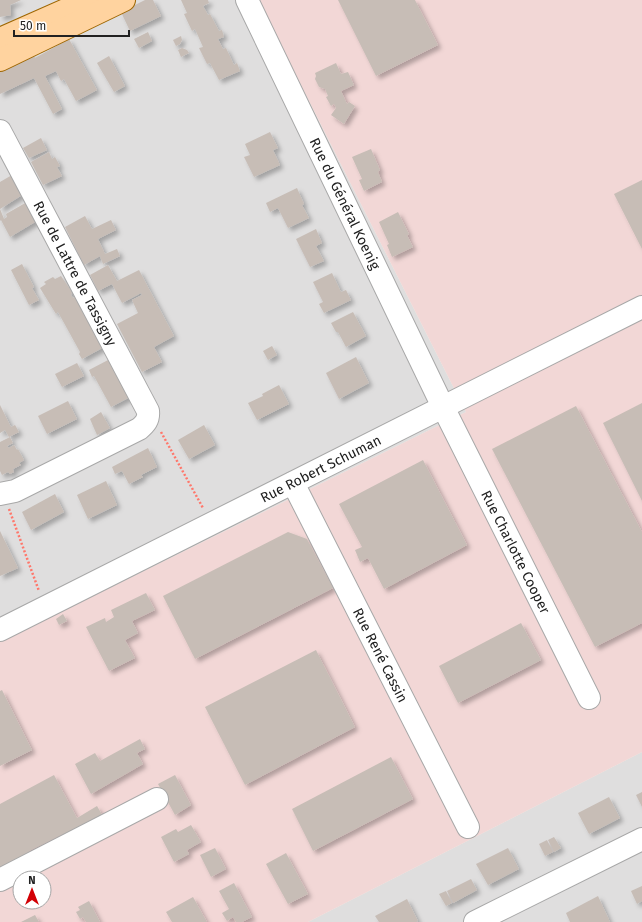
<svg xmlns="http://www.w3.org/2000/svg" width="642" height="922" font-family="'Fira Sans',sans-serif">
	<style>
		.residential { fill: #dfdede }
		.commercial { fill: #f2d7d6; fill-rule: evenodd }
		.building { fill: #c7bdb6; filter: url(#shadow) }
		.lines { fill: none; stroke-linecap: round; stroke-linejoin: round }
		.minor-casing { stroke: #a8a8a8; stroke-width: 24 }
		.major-casing { stroke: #9e6600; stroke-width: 24 }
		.path { stroke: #ff776b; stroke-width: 2.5; stroke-dasharray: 2 2; stroke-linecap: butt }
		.minor { stroke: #fff; stroke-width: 22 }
		.major { stroke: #ffd39f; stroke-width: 22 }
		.labels { text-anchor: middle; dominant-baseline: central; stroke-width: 3; stroke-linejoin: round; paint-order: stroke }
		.street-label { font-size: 14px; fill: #212121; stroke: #fff }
	</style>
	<defs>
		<filter id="shadow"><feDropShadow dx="3.5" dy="3.5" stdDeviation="2" flood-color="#0004"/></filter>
	</defs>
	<rect width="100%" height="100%" fill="#f2eee7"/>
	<g class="residential">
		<polygon points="0,0 258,0 466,412 0,642"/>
		<polygon points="642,752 642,922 308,922"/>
	</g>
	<path class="commercial" d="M258,0H642V752L308,922H0V642L466,412ZM20,878H44V902H20Z"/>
	<g class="building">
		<polygon points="0,0 21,0 10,5 11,15 0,17"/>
		<polygon points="145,0 153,0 161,16 130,31 121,12"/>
		<polygon points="181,0 208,0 209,3 203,6 208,15 210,14 219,31 222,30 224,37 218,39 223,49 226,48 234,65 237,63 240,71 219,80 210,63 207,64 199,48 203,47 195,29 192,31 184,14 187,13"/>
		<polygon points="338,0 415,0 438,45 376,76"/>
		<polygon points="148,32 152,41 139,48 134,39"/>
		<polygon points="181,36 182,40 180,44 176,46 173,40"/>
		<polygon points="69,39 97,90 76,101 64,79 61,81 56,71 45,76 62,109 53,114 34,78 0,94 0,71 33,54 35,58"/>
		<polygon points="182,48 187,50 189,53 181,57 178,50"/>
		<polygon points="109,56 125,86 114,92 97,63"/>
		<polygon points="336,63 341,74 348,72 354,85 341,91 347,104 349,102 355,106 344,124 331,115 336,108 334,104 331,106 326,97 328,96 325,89 319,87 315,79 316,76 315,73"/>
		<polygon points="270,132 278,148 273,150 280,165 254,177 244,157 250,155 245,144"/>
		<polygon points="41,138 47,150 29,158 23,148"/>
		<polygon points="371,149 380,170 378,172 382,182 364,191 359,180 362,179 352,157"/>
		<polygon points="49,152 52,159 55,157 60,166 57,167 62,176 43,185 31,162"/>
		<polygon points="12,175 22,195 0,209 0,182"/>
		<polygon points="642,180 642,249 614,194"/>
		<polygon points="297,188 304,204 302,205 309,218 288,228 278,208 270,212 266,203"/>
		<polygon points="27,202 38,222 35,222 10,237 1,220 0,221 0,209 4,219 7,217 6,214"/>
		<polygon points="398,212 409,234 407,235 413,247 392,257 387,245 389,244 379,222"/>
		<polygon points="85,216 92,229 111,220 116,230 98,239 105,254 117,249 120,256 103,264 100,256 84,265 65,227"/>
		<polygon points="316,229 322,243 316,246 324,261 310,267 296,239"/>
		<polygon points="22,264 34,287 32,288 39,300 29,305 11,270"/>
		<polygon points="108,265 117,281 139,270 174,336 154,347 162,362 142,372 117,324 138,313 132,300 142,295 141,293 122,303 112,284 98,291 90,275"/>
		<polygon points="332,273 341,292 346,290 351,300 324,313 319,304 323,302 313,282"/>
		<polygon points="61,276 72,292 71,295 73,298 76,296 104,347 82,359 79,354 80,352 58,312 56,314 40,288 46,284 44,282 53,277 55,279"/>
		<polygon points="353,312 366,336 346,347 338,332 336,332 331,323"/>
		<polygon points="272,346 277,355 268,360 263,351"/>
		<polygon points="356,357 369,383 339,399 326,373"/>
		<polygon points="110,359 130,397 111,407 94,376 92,377 89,370"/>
		<polygon points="77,363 84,376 62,387 55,374"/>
		<polygon points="279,385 289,404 257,420 248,403 263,396 262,394"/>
		<polygon points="68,401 77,419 47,434 38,416"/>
		<polygon points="642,403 642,501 603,423"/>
		<polygon points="0,405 11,427 15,425 19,432 9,437 5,430 0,433"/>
		<polygon points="576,406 642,532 642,623 595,647 492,449"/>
		<polygon points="101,412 110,428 97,435 90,419"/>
		<polygon points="204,425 215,445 189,459 178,440"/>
		<polygon points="10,437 13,443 7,446 9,448 14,445 17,450 18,449 24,460 19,463 21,465 13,469 14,472 10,474 8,472 2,475 0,471 0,442"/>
		<polygon points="148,448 157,467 141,475 143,477 129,484 122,471 115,474 112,467"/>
		<polygon points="423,460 467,545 384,589 368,558 360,562 355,550 362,547 339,504"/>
		<polygon points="106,481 117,505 88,519 77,495"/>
		<polygon points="55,494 64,512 31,530 22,512"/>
		<polygon points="0,531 18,568 0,576"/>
		<polygon points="288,532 307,539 333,588 195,659 163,596"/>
		<polygon points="146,593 155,610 132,621 138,633 125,640 135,658 109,671 86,627 105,618 106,622 114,617 111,610"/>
		<polygon points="63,614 67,621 59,625 56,619"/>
		<polygon points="521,623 541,660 458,703 439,666"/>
		<polygon points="316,650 355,727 245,785 205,707"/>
		<polygon points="2,690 32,750 0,766 0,691"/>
		<polygon points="140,739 145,749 137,753 143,764 91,794 75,764 95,753 100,761"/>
		<polygon points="391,757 413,799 313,851 292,809"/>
		<polygon points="54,775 77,818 97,806 105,820 66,840 63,834 29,851 33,857 0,875 0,804"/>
		<polygon points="175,775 191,805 175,815 158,784"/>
		<polygon points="642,792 642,807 636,795"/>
		<polygon points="609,797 620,818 589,834 578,813"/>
		<polygon points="191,825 201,842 187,850 189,854 174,862 161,837 176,829 178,832"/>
		<polygon points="554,837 561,848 554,852 548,840"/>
		<polygon points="547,840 553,852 545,856 539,844"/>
		<polygon points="215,848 226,869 211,877 200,855"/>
		<polygon points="508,848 519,869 488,885 476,864"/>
		<polygon points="286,853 308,894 288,904 266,864"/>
		<polygon points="471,879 477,890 453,903 447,891"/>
		<polygon points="234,883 252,917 242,922 236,922 233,917 227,921 222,913 229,909 219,891"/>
		<polygon points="642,886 642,901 637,904 631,891"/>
		<polygon points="446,891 452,903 446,906 439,894"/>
		<polygon points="598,896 610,922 570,922 566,913"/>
		<polygon points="193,897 207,922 172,922 166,912"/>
		<polygon points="407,899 418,921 416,922 379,922 375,916"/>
		<polygon points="89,901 100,922 86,922 83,917 80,919 76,912 80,910 78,907"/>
		<polygon points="35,915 39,922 21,922"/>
	</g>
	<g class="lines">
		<g class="minor-casing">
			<g id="minor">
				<path id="s1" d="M247,0L443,407L589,698"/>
				<path id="s2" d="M0,131L148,411C149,420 145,424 139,429L15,491L0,494"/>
				<path id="s3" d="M293,483L468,827"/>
				<path id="s4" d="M0,630L642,307"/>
				<polyline points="0,880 157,799"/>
				<polyline points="475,922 642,839"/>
			</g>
		</g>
		<g class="major-casing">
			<g id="major">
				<polyline points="0,39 88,0"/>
				<polyline points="0,60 124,0"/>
			</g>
		</g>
		<g class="path">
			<polyline points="161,432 203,508"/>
			<polyline points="9,509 39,591"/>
		</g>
		<use href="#minor" class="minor"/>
		<use href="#major" class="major"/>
	</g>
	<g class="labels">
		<g class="street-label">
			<text stroke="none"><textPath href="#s1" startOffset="226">Rue du Général Koenig</textPath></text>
			<text stroke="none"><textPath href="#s2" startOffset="161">Rue de Lattre de Tassigny</textPath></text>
			<text stroke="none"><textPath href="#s4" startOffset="359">Rue Robert Schuman</textPath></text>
			<text stroke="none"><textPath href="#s1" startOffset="614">Rue Charlotte Cooper</textPath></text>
			<text stroke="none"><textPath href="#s3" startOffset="193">Rue René Cassin</textPath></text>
		</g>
	</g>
	<g transform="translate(32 890)"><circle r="19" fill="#ffffff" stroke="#a6a6a6"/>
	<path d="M0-3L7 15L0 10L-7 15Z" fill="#d20005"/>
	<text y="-6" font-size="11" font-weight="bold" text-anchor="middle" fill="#212121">N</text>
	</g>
	<path d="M14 30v6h115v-6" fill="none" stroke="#212121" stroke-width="2"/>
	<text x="20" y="30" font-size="12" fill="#212121" stroke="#ffffff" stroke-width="3" paint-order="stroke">50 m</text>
</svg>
